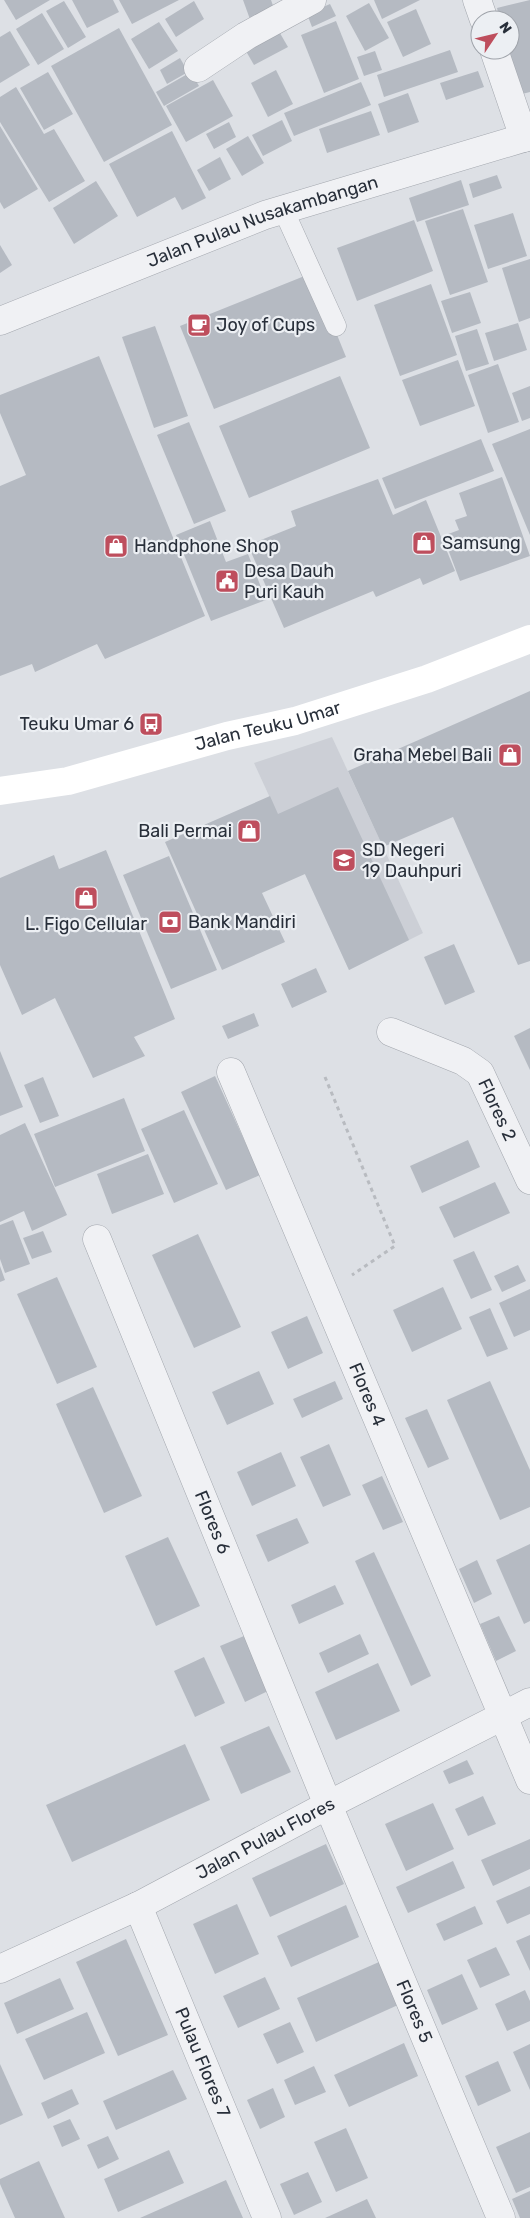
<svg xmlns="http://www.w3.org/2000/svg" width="530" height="2218" font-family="Rubik,sans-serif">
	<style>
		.built { fill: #cccfd6 }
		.building { fill: #b5bac2 }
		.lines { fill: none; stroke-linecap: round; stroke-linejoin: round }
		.service-casing { stroke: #a3a7ae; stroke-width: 21 }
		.minor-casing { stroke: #a3a7ae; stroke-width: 29 }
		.tertiary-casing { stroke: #a3a7ae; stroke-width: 29 }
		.path { stroke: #b8bbc0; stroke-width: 3; stroke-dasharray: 4 4; stroke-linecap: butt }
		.service { stroke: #f0f1f4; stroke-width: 20 }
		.minor { stroke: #f0f1f4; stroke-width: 28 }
		.tertiary { stroke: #f0f1f4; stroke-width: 28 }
		.secondary { stroke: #fff; stroke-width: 28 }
		.labels { text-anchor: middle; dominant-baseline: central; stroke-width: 4.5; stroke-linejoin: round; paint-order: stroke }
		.street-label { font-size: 18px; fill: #282f3a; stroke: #eceff3 }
		.poi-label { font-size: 18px; fill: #282f3a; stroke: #eceff3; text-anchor: start }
	</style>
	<rect width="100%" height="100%" fill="#dde0e5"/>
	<polygon class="built" points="332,737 423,933 349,970 254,763"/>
	<g class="building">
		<polygon points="4,0 50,0 16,20"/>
		<polygon points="72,0 113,0 119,12 87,28"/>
		<polygon points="119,0 179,0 132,24"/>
		<polygon points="243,0 271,0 276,14 251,22"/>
		<polygon points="374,0 420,0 382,19"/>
		<polygon points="530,0 530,92 518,95 507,50 510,50 510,20 500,20 497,8"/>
		<polygon points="64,1 86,37 68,48 46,11"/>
		<polygon points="194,1 204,19 176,37 165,19"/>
		<polygon points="369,3 389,38 365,51 346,16"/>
		<polygon points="330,4 336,16 312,27 307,14"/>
		<polygon points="416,9 431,44 403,57 387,22"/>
		<polygon points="42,13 64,49 38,65 16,29"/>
		<polygon points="336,21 359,79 324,93 301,35"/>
		<polygon points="159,22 178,51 149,69 131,39"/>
		<polygon points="119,28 172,125 104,162 51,66"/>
		<polygon points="277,28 288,47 254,65 243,46"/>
		<polygon points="10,31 30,65 0,83 0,37"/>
		<polygon points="450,50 458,72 384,97 377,75"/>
		<polygon points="375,51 382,70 364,76 357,57"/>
		<polygon points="180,58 188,72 167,84 160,70"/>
		<polygon points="276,70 293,104 268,117 251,83"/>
		<polygon points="478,71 484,87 446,100 440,83"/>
		<polygon points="48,72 73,114 44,130 20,88"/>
		<polygon points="191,72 199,86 164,106 156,92"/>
		<polygon points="213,80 233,116 186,142 166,106"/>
		<polygon points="361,82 371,105 294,136 284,113"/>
		<polygon points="16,87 44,134 54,129 85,181 49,202 0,122 0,97"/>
		<polygon points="408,93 419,122 388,133 378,104"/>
		<polygon points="371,111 380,135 327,153 319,129"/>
		<polygon points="282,120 292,141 263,156 252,135"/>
		<polygon points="229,122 236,137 214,149 206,134"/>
		<polygon points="0,126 38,189 4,209 0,202"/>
		<polygon points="172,131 206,198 182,210 175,197 137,217 109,164"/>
		<polygon points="248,136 264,163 242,176 226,149"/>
		<polygon points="220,157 231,179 209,191 197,170"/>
		<polygon points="497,175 502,188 473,198 469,184"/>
		<polygon points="461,180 469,205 417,222 409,198"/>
		<polygon points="96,181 118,216 74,244 53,208"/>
		<polygon points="463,209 488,282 450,295 425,221"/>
		<polygon points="513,213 527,256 488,269 474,225"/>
		<polygon points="414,220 433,271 357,301 337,248"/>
		<polygon points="0,245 12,265 0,273"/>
		<polygon points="530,259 530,318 519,322 502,268"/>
		<polygon points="312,273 346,357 214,409 180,326"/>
		<polygon points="431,284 457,355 400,376 374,305"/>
		<polygon points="470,292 481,323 452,333 441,301"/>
		<polygon points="518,323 527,350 494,361 485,333"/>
		<polygon points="155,326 188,416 154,428 122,337"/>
		<polygon points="477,329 489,364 466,371 455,336"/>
		<polygon points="99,356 205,616 105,659 97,644 35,672 32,664 0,676 0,486 26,475 0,413 0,395"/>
		<polygon points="458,360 475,406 420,426 402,380"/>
		<polygon points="498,364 519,422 488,433 468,375"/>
		<polygon points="340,376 370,448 249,498 219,426"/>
		<polygon points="530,386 530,418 522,421 512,393"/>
		<polygon points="189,422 226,511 194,524 157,435"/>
		<polygon points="530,429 530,535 492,444"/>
		<polygon points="481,439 494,471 395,509 382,478"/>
		<polygon points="502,477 530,556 460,581 443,536 459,530 455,520 467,516 459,493"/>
		<polygon points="378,479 393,515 426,500 455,571 423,585 420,578 376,597 373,591 284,628 248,545 296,526 291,511"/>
		<polygon points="210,521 226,562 248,554 266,600 211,621 176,535"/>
		<polygon points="530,691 530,961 518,965 453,817 383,847 348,771"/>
		<polygon points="338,787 409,940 349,970 305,874 262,893 285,942 222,970 165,842 270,796 278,814"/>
		<polygon points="106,850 175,1019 134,1037 145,1056 93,1078 55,998 22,1015 0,965 0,878 54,855 59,869"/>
		<polygon points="169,856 217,970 171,989 123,875"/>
		<polygon points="454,944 475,992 445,1005 424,957"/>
		<polygon points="316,968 327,992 292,1008 281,984"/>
		<polygon points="254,1013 259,1026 228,1039 222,1026"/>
		<polygon points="530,1028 530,1070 514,1036"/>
		<polygon points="0,1051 23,1107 0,1116"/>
		<polygon points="215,1076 260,1175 226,1190 181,1092"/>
		<polygon points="43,1077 59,1116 40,1123 24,1085"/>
		<polygon points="124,1098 145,1151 55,1187 34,1134"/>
		<polygon points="184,1110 218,1184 174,1203 141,1129"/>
		<polygon points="25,1123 67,1215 32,1231 24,1211 0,1222 0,1135"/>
		<polygon points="468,1140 480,1167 422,1193 410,1166"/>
		<polygon points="148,1154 164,1194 112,1214 97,1174"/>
		<polygon points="495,1182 510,1213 454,1238 439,1207"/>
		<polygon points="13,1220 30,1264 5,1273 0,1259 0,1225"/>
		<polygon points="43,1231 52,1252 32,1259 23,1238"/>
		<polygon points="198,1234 241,1327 194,1348 152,1255"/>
		<polygon points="474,1251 492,1290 471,1299 453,1260"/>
		<polygon points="518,1265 526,1281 502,1292 494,1276"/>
		<polygon points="0,1266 5,1280 0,1282"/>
		<polygon points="57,1277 97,1367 57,1384 17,1294"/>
		<polygon points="443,1287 462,1329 412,1352 393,1310"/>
		<polygon points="530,1289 530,1330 514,1337 499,1303"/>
		<polygon points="490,1308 508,1349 487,1357 469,1317"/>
		<polygon points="307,1316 323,1353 288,1369 271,1332"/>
		<polygon points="259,1371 274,1404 227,1425 212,1392"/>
		<polygon points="335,1381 343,1399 302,1418 293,1399"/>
		<polygon points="490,1381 530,1470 530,1507 500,1520 447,1400"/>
		<polygon points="93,1387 142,1496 104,1513 56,1404"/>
		<polygon points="427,1409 449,1459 428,1468 405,1418"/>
		<polygon points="329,1444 351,1495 323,1507 300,1457"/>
		<polygon points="281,1452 296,1486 252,1506 237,1472"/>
		<polygon points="382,1476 403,1522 383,1530 362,1485"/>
		<polygon points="297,1518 309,1543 268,1562 256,1535"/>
		<polygon points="168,1537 200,1606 156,1626 125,1556"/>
		<polygon points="530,1544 530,1621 524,1624 496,1560"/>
		<polygon points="374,1552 431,1676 411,1686 355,1561"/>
		<polygon points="477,1560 492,1594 474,1603 459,1569"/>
		<polygon points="335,1585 344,1604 299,1624 291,1605"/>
		<polygon points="499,1616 516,1651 496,1661 480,1624"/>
		<polygon points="360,1634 369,1654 328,1673 319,1653"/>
		<polygon points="244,1636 268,1691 245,1702 220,1646"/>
		<polygon points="204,1657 225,1703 195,1717 174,1671"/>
		<polygon points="378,1663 400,1711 336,1740 315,1692"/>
		<polygon points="269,1726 291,1772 241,1794 220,1747"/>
		<polygon points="185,1744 210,1800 72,1862 46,1805"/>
		<polygon points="467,1760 474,1774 449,1784 443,1771"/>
		<polygon points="483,1796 496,1824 468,1836 455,1809"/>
		<polygon points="433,1803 454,1849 406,1871 385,1824"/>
		<polygon points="530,1839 530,1869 493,1886 481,1860"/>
		<polygon points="326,1844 344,1884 270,1917 252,1878"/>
		<polygon points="453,1861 465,1888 408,1913 396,1887"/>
		<polygon points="530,1886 530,1914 507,1924 496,1901"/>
		<polygon points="237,1904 259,1954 215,1974 193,1924"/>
		<polygon points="346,1905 359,1937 291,1967 277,1936"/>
		<polygon points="475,1906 483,1924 444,1941 436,1924"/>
		<polygon points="530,1935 530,1971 516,1941"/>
		<polygon points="126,1939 168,2035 118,2056 76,1962"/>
		<polygon points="496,1947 510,1975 480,1988 467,1960"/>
		<polygon points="379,1962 398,2005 316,2042 297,1998"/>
		<polygon points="462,1974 478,2009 442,2025 427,1990"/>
		<polygon points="265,1977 280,2009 238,2028 223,1996"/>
		<polygon points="60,1978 74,2009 17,2034 4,2003"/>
		<polygon points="525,1990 530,2001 530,2021 507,2031 495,2004"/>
		<polygon points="87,2012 105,2053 44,2080 25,2039"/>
		<polygon points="290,2022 304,2052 277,2064 263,2034"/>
		<polygon points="404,2043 418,2076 349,2107 334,2075"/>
		<polygon points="530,2044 530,2090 513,2052"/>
		<polygon points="498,2061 511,2091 478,2106 465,2076"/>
		<polygon points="0,2064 23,2115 0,2125"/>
		<polygon points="314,2066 326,2092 295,2105 284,2080"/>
		<polygon points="173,2070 187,2099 116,2130 103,2101"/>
		<polygon points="273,2088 285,2117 260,2129 247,2100"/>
		<polygon points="72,2089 79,2104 48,2119 41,2103"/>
		<polygon points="70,2119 80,2139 62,2147 53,2126"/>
		<polygon points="346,2128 368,2178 336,2192 314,2142"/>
		<polygon points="530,2132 530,2187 516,2193 496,2147"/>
		<polygon points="108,2136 119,2159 98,2169 87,2145"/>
		<polygon points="169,2150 184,2183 118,2212 104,2179"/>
		<polygon points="39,2161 65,2218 15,2218 0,2184 0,2179"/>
		<polygon points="308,2172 322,2202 294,2215 280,2184"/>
		<polygon points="226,2180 243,2218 140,2218"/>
		<polygon points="530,2191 530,2218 520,2218 512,2199"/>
		<polygon points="367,2199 376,2218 325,2218"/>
	</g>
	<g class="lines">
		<g class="service-casing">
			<polyline id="service" points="283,209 336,326"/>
		</g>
		<g class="minor-casing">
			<g id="minor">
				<polyline points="477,0 484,20"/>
				<polyline points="494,50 524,138"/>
				<polyline points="198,68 246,36 312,0"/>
				<path id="s1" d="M391,1032L463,1061L480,1073L530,1180"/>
				<path id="s2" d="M231,1072L530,1780"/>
				<path id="s3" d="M97,1239L328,1805L501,2218"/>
				<path id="s4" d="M138,1906L267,2218"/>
				<path id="s5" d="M0,1969L138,1906L328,1805L530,1702"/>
			</g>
		</g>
		<g class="tertiary-casing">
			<g id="tertiary">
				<path id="s6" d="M0,321L265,215L530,136"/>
			</g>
		</g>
		<polyline class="path" points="325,1077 395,1246 352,1275"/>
		<use href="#service" class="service"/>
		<use href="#minor" class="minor"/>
		<use href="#tertiary" class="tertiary"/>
		<path class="secondary" id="s7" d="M0,791L68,781L227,736L295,721L427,679L530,639"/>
	</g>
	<defs>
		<g id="cafe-square" transform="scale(1.25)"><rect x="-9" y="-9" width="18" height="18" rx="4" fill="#be4e5d" stroke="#eceff3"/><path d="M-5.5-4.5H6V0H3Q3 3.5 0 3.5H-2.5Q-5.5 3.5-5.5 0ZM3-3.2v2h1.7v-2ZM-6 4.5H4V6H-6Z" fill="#fff"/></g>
		<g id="shop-square" transform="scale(1.25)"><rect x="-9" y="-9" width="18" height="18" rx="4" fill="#be4e5d" stroke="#eceff3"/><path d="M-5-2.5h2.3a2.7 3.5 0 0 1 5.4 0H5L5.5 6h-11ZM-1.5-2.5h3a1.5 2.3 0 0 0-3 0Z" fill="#fff"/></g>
		<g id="civic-square" transform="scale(1.25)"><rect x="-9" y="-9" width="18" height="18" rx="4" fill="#be4e5d" stroke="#eceff3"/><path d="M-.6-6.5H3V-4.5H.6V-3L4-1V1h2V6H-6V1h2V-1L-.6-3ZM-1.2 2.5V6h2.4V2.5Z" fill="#fff"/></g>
		<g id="bus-square" transform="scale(1.25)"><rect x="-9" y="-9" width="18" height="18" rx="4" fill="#be4e5d" stroke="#eceff3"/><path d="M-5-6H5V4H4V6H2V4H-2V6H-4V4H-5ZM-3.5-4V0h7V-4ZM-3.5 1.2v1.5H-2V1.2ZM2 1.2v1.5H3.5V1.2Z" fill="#fff"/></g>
		<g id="school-square" transform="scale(1.25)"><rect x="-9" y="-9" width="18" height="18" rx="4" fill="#be4e5d" stroke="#eceff3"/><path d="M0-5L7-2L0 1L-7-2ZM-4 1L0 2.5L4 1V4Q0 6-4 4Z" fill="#fff"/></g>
		<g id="bank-square" transform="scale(1.25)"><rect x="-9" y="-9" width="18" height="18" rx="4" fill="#be4e5d" stroke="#eceff3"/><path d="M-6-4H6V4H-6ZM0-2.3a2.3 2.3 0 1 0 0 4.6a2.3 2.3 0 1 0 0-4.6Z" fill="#fff"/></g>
	</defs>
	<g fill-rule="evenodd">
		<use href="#cafe-square" x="199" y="325"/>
		<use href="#shop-square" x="424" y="543"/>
		<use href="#shop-square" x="116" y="546"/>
		<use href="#civic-square" x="227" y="581"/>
		<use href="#bus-square" x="151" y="724"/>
		<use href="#shop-square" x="510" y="755"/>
		<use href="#shop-square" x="249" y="831"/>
		<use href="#school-square" x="344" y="860"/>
		<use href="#shop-square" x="86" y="898"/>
		<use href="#bank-square" x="170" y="922"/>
	</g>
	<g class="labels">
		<g class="street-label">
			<text stroke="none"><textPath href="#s6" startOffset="281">Jalan Pulau Nusakambangan</textPath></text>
			<text stroke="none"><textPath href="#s7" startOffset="276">Jalan Teuku Umar</textPath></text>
			<text stroke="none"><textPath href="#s1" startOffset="139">Flores 2</textPath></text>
			<text stroke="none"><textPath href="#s2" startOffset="350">Flores 4</textPath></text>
			<text stroke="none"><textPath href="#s3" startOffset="306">Flores 6</textPath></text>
			<text stroke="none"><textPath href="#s5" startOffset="296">Jalan Pulau Flores</textPath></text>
			<text stroke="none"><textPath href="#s3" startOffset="835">Flores 5</textPath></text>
			<text stroke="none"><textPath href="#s4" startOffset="169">Pulau Flores 7</textPath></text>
		</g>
		<g class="poi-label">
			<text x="216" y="325">Joy of Cups</text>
			<text x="442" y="543">Samsung</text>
			<text x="134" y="546">Handphone Shop</text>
			<text x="244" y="571">Desa Dauh<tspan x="244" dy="21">Puri Kauh</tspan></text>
			<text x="134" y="724" text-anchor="end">Teuku Umar 6</text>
			<text x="492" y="755" text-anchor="end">Graha Mebel Bali</text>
			<text x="232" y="831" text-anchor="end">Bali Permai</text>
			<text x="362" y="850">SD Negeri<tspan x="362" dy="21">19 Dauhpuri</tspan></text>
			<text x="188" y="922">Bank Mandiri</text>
			<text x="86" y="924" text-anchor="middle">L. Figo Cellular</text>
		</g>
	</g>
	<g transform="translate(495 35) rotate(55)"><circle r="24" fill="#eceff3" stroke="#9ea2a9"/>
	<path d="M0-4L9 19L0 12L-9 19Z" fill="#be4e5d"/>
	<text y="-8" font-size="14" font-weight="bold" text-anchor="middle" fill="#282f3a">N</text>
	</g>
</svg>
